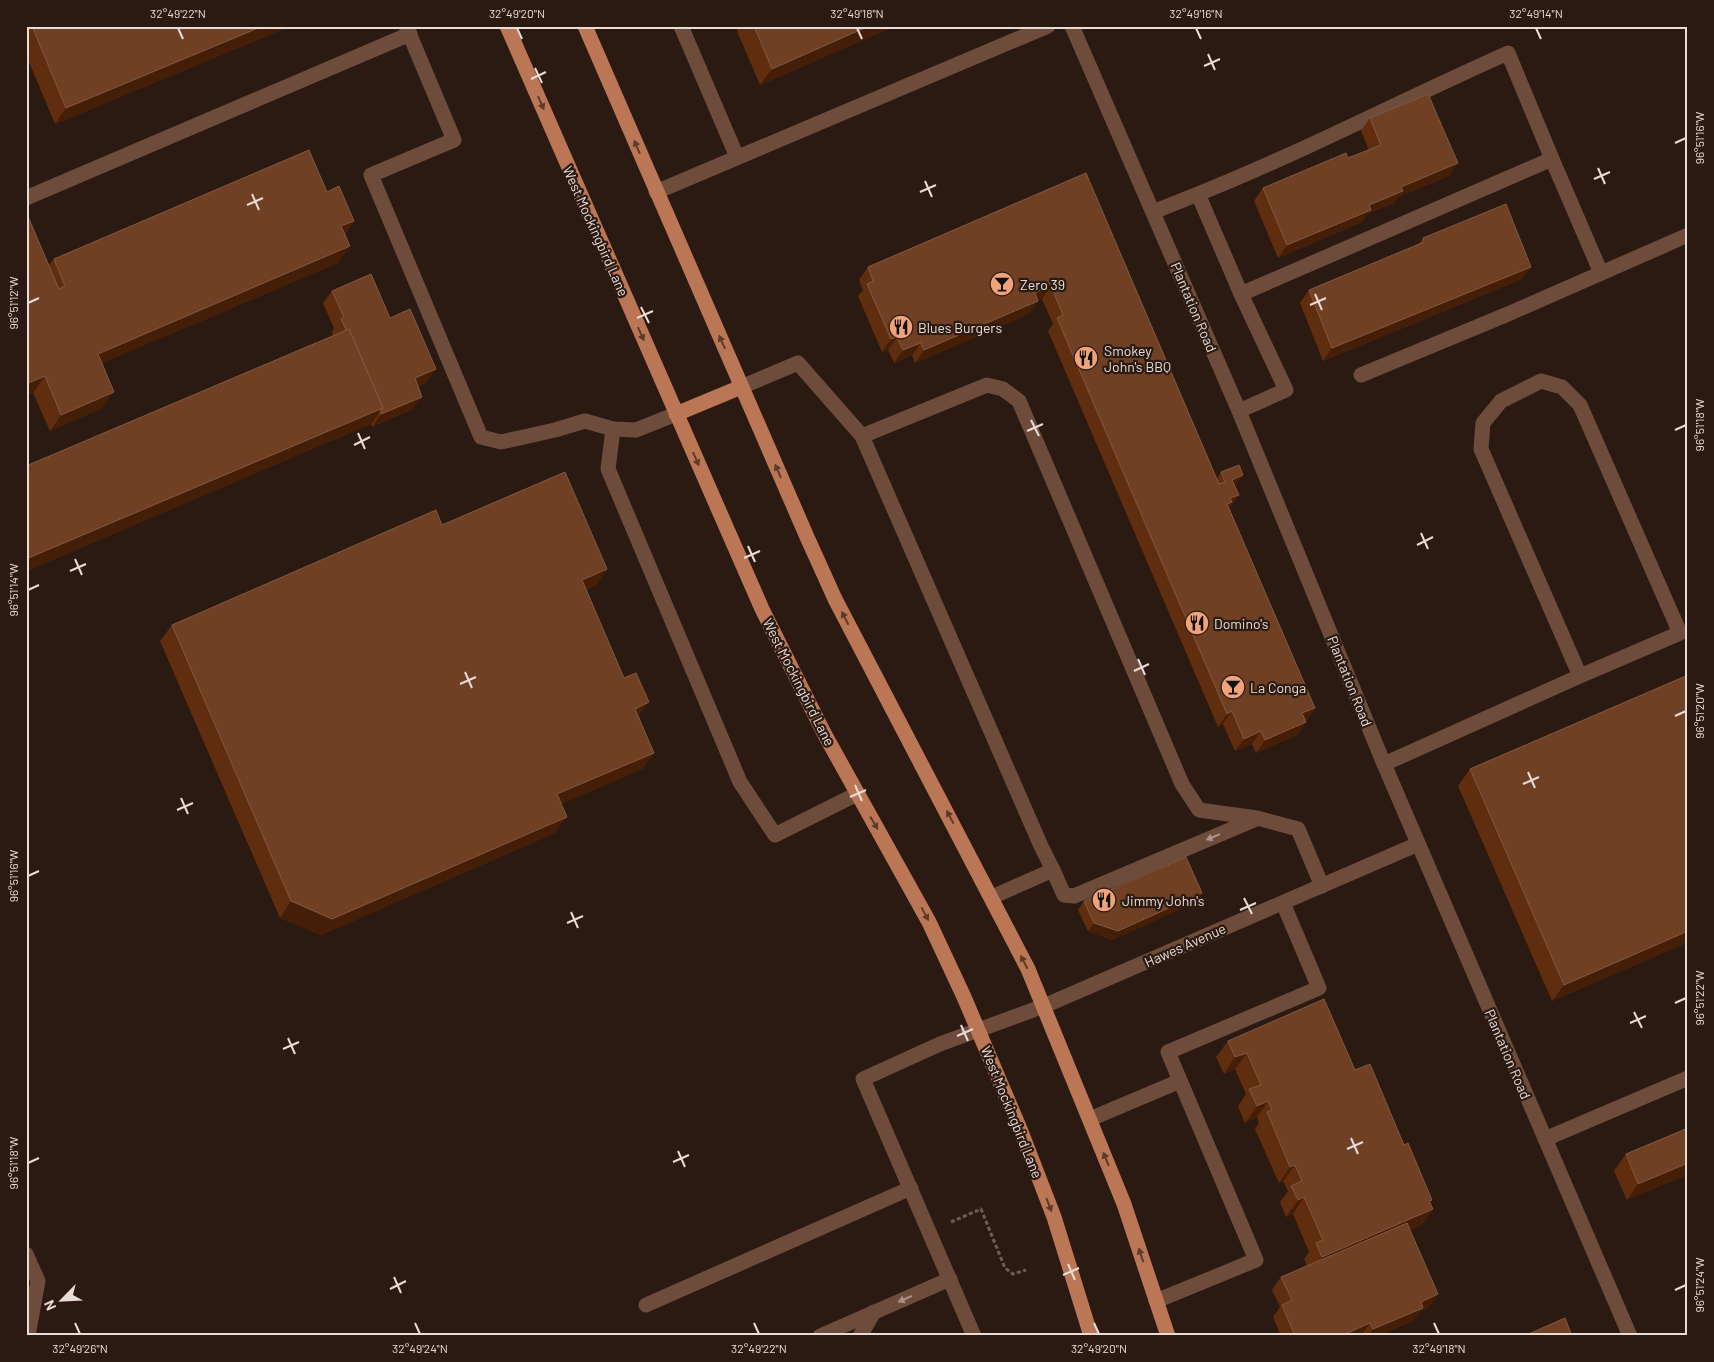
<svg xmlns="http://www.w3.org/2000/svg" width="1714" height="1362" font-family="Barlow,sans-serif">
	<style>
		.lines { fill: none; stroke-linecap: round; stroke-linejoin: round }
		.path { stroke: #6d5e57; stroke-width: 3; stroke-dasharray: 4 2.5; stroke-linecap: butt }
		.minor { stroke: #6d4c3c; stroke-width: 15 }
		.major { stroke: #b75; stroke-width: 15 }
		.wall { fill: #612d0f }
		.shaded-wall { fill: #451e07 }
		.building { fill: #704025; stroke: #825840 }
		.oneway { fill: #5d3b29 }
		.oneway2 { fill: #aa948a }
		.ticks { fill: none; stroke: #e8dcd7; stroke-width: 2 }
		.labels { text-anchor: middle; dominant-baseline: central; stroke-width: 4.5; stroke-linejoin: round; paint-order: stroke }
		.street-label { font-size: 14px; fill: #e8dcd7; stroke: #2b1a12 }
		.poi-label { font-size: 14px; fill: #e8dcd7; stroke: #2b1a12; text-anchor: start }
		.neatline { fill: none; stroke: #e8dcd7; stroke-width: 2 }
		.ticks-label { font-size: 12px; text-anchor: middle; fill: #e8dcd7 }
	</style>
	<rect width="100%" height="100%" fill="#2b1a12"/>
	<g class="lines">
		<polyline class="path" points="951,1222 981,1209 1005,1268 1013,1274 1026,1270"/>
		<g class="minor">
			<polyline points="406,26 454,140 371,175 481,437 501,442 555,430 585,421 613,429 636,430 676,414"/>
			<polyline points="681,26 737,157"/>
			<polyline points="1072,26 1239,411 1384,764 1630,1336"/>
			<polyline points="656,192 1048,26"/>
			<polyline points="26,198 410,34"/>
			<polyline points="1153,212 1198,194"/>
			<polyline points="1241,294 1552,159"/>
			<polyline points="1361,375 1508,314 1688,235"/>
			<polyline points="741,387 798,363 862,436 987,385 1003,389 1019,401 1182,784 1199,810 1257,818 1298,829 1322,886"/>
			<path d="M1239,411L1286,390L1241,294L1198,194C1303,152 1404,99 1508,53L1552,159L1601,273"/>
			<polyline points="613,429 608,469 740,782 775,835 857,794"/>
			<polyline points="862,436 1041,846 1053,870 992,897"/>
			<polyline points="1384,764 1580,676 1680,633 1580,405 1562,387 1541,381 1501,401 1483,423 1481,449 1580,676"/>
			<polyline points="1053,870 1064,895 1074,896 1256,819"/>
			<polyline points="1090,1119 1180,1081"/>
			<polyline points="1545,1139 1688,1078"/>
			<polyline points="26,1254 38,1281 28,1336"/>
			<polyline points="1156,1301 1256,1260 1168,1052 1319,988 1283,903"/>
			<polyline points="646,1305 911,1188"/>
			<polyline points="820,1336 950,1279"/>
			<polyline points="860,1336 874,1312"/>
			<polyline points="974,1336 863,1079 940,1044 1044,1006 1418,844"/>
		</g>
		<g class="major">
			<polyline points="507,26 762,609 825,735 929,922 964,997 1020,1129 1054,1217 1091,1336"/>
			<polyline points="585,26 807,537 835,599 1028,969 1124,1204 1168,1336"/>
			<polyline points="676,414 741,387"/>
		</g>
	</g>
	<g class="wall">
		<polygon points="31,26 291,26 55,124 26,55 26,33"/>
		<polygon points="740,26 895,26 760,85 737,31"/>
		<polygon points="1370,118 1449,176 1398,197 1394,203 1367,214 1362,222 1278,258 1254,201 1263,188 1348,158 1369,150 1361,131"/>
		<polygon points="1086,173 1217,479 1221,472 1235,486 1229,508 1315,708 1306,721 1306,722 1297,735 1256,753 1252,744 1235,751 1223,724 1218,727 1048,331 1053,324 1042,299 1038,300 1029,314 915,363 912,355 894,363 888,350 882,352 858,296 863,290 859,280 868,267"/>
		<polygon points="327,192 354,221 345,234 338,263 102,363 102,408 50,431 33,393 49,265 54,259"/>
		<polygon points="1423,238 1531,267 1522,279 1323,361 1300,303 1309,290 1418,245"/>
		<polygon points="332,291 390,318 427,382 418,386 413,409 372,427 371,424 26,571 26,466 333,336 332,332 334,328 323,303"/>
		<polygon points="442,525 607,569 596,585 586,590 654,753 642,769 561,804 555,833 321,935 280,918 160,641 172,625"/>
		<polygon points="1688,675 1688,942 1552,1001 1458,786 1470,769"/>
		<polygon points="1084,901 1196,902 1112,940 1088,931 1078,910"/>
		<polygon points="1228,1041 1355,1070 1404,1145 1432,1200 1430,1203 1433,1209 1421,1225 1410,1230 1438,1294 1429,1307 1421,1311 1414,1320 1379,1336 1281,1336 1273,1317 1280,1307 1272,1290 1281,1277 1307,1266 1304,1259 1309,1252 1293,1214 1286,1217 1280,1202 1288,1191 1283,1181 1279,1183 1255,1129 1259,1123 1257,1117 1245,1123 1238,1106 1246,1094 1235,1069 1224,1074 1216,1057"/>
		<polygon points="1688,1128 1627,1200 1614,1171 1626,1154"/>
	</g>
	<g class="shaded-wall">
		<polygon points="263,26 291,26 55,124 66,108"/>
		<polygon points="869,26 895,26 760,85 772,69"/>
		<polygon points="1458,163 1449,176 1398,197 1394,203 1367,214 1362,222 1278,258 1287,245 1369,205 1401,187"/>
		<polygon points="354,221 342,237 341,226"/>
		<polygon points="350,246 338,263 86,370 98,354"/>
		<polygon points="1531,267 1522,279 1323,361 1332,348"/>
		<polygon points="1051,286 1042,299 1026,306 1035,293"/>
		<polygon points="1038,301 1029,314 915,363 924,350"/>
		<polygon points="897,337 888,350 882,352 891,339"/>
		<polygon points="921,343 912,355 894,363 903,350"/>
		<polygon points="436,369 427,382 406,391 415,378"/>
		<polygon points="45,376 33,393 26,396 26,384"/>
		<polygon points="114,392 102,408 50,431 61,415"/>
		<polygon points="422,397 413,409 372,427 381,414"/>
		<polygon points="383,408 371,424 26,571 26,559"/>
		<polygon points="1243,475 1234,488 1232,480"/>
		<polygon points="1239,495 1230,508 1227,509 1223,514 1230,498"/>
		<polygon points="607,569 596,585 570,596 582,580"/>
		<polygon points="649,702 637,719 635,709"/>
		<polygon points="1315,708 1306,720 1293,726 1302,713"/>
		<polygon points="1232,711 1223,724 1218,727 1227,714"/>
		<polygon points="1306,722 1297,735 1256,753 1265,740"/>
		<polygon points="1261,731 1252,744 1235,751 1244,739"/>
		<polygon points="654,753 642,769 546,811 557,794"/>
		<polygon points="567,817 555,833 321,935 280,918 291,901"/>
		<polygon points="1202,893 1196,902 1112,940 1088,931 1094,923"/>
		<polygon points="1688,931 1688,942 1552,1001 1564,985"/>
		<polygon points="1247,1053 1235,1069 1224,1074 1235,1057"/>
		<polygon points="1268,1101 1257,1117 1245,1123 1257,1106"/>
		<polygon points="1688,1163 1688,1175 1627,1200 1638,1184"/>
		<polygon points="1295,1165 1283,1181 1279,1183 1290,1167"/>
		<polygon points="1304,1197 1293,1214 1286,1217 1298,1200"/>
		<polygon points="1432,1200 1423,1213 1433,1209 1421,1225 1310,1273 1322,1257"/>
		<polygon points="1438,1294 1429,1307 1421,1311 1414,1320 1379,1336 1369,1336 1373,1329 1421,1302"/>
		<polygon points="1370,1323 1361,1336 1341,1336"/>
	</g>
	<g class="building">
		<polygon points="32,26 263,26 66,108"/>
		<polygon points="754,26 869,26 772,69"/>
		<polygon points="1428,94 1458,163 1401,187 1403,191 1369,205 1371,210 1287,245 1263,188 1346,153 1348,158 1381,145 1370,118"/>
		<polygon points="309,150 327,192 339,186 354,221 341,226 350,246 98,354 114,392 61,415 45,376 26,384 26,212 59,289 65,286 54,259"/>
		<polygon points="1086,173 1219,484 1225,482 1221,472 1239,465 1243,475 1232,480 1239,495 1230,498 1232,502 1227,504 1315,708 1302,713 1306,722 1265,740 1261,731 1244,739 1232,711 1227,714 1057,318 1063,315 1051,286 1035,293 1038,301 924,350 921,343 903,350 897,337 891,339 867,284 873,281 868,267"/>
		<polygon points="1506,204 1531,267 1332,348 1309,290 1424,242 1423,238"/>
		<polygon points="371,274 390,318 410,309 436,369 415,378 422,397 381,414 380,412 383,408 349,329 346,330 341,319 344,317 332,291"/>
		<polygon points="349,329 383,408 26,559 26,466"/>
		<polygon points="565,472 607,569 582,580 624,678 636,673 649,702 635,709 654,753 557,794 567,817 332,919 291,901 172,625 436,510 442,525"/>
		<polygon points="1688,675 1688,931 1564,985 1470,769"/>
		<polygon points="1186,857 1202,893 1118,931 1094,923 1084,901"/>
		<polygon points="1324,999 1355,1070 1370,1064 1404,1145 1408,1143 1432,1200 1429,1201 1433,1209 1322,1257 1316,1243 1323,1240 1304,1197 1298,1200 1291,1186 1302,1181 1295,1165 1290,1167 1267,1112 1272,1110 1268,1101 1257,1106 1249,1089 1261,1085 1247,1053 1235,1057 1228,1041"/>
		<polygon points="1688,1128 1688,1163 1638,1184 1626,1154"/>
		<polygon points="1407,1223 1438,1294 1421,1302 1423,1308 1373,1329 1370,1323 1341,1336 1295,1336 1282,1305 1292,1300 1281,1277"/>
		<polygon points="1565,1318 1572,1336 1524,1336"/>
	</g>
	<defs><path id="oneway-solid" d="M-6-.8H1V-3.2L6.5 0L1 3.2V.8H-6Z" transform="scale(1.25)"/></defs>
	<g class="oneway">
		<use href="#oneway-solid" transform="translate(541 103) rotate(66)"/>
		<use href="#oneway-solid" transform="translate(637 147) rotate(-113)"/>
		<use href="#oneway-solid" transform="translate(641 334) rotate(66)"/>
		<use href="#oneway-solid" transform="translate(722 342) rotate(-114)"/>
		<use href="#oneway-solid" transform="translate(696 459) rotate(66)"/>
		<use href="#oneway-solid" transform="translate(778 471) rotate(-113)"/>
		<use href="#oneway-solid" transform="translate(845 618) rotate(-117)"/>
		<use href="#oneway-solid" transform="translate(950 817) rotate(-118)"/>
		<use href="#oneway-solid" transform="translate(874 823) rotate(60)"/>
		<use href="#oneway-solid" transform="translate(925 914) rotate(62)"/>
		<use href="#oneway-solid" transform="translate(1024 962) rotate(-117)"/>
		<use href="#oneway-solid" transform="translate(1106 1159) rotate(-112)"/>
		<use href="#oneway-solid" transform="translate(1049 1205) rotate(69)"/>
		<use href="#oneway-solid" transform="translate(1141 1255) rotate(-109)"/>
	</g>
	<g class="oneway2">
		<use href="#oneway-solid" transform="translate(1213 837) rotate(157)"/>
		<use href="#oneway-solid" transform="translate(905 1299) rotate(156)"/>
	</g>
	<path class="ticks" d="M178,28L183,39M517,28L522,39M857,28L862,39M1196,28L1201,39M1536,28L1541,39M1208,54L1215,70M1204,66L1220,59M535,68L542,83M531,79L546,72M1675,143L1686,138M1598,168L1605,184M1594,179L1610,172M925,181L932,197M920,192L936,185M252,194L259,210M247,205L263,198M1315,294L1322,310M28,303L39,298M1310,305L1326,298M641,307L649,323M637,318L653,311M1031,420L1039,436M1675,430L1686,425M1027,431L1043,424M358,433L365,449M354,445L370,437M1421,533L1428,549M1417,545L1433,537M748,546L755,562M744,558L760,551M75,559L82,575M70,571L86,564M28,590L39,585M1138,659L1145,675M1134,671L1149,664M465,672L472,688M460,684L476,677M1675,716L1686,711M1528,772L1535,788M1523,784L1539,777M855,785L862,801M850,797L866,790M181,798L188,814M177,810L193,803M28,876L39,871M1244,898L1252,914M1240,910L1256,903M571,912L578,928M567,923L583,916M1675,1003L1686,998M1634,1012L1642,1028M1630,1023L1646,1016M961,1025L968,1041M957,1036L973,1029M288,1038L295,1054M283,1049L299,1042M1351,1138L1358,1154M1347,1149L1363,1142M678,1151L685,1167M673,1162L689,1155M28,1163L39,1158M1068,1264L1075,1280M1063,1275L1079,1268M394,1277L401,1293M390,1289L406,1281M1675,1290L1686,1285M75,1323L80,1334M415,1323L420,1334M754,1323L759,1334M1094,1323L1099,1334M1434,1323L1439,1334"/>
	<defs>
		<g id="bar-disc" transform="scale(1.25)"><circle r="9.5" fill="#f0a27a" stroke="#2b1a12"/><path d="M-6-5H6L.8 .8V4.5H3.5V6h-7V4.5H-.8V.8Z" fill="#111"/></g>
		<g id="restaurant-disc" transform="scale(1.25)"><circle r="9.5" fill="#f0a27a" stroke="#2b1a12"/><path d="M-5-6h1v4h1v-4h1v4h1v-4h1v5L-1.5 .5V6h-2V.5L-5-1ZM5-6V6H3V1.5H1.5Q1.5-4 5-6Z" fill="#111"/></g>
	</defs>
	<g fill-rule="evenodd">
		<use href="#bar-disc" x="1002" y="284"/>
		<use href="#restaurant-disc" x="901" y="327"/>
		<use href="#restaurant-disc" x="1086" y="358"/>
		<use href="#restaurant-disc" x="1197" y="623"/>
		<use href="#bar-disc" x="1233" y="687"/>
		<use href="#restaurant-disc" x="1104" y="900"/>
	</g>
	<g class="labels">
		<g class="street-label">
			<text transform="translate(596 231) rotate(66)">West Mockingbird Lane</text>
			<text transform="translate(1194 307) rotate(67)">Plantation Road</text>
			<text transform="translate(1350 681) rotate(68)">Plantation Road</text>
			<text transform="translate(799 682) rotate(63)">West Mockingbird Lane</text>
			<text transform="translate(1185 945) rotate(-24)">Hawes Avenue</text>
			<text transform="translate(1508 1054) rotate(67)">Plantation Road</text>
			<text transform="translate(1012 1112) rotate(68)">West Mockingbird Lane</text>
		</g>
		<g class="poi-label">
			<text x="1020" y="284">Zero 39</text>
			<text x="918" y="327">Blues Burgers</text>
			<text x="1104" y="350">Smokey<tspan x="1104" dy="16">John's BBQ</tspan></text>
			<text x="1214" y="623">Domino's</text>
			<text x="1250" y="687">La Conga</text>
			<text x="1122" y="900">Jimmy John's</text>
		</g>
	</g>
	<rect width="1714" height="1362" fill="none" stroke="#2b1a12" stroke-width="55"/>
	<g transform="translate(62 1300) rotate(246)" stroke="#2b1a12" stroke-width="4" paint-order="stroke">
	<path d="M0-4L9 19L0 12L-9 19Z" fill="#e8dcd7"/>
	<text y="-8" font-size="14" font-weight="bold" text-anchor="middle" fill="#e8dcd7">N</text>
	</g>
	<rect x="28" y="28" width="1658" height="1306" class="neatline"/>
	<g class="ticks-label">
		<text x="178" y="18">32°49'22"N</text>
		<text x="517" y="18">32°49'20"N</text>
		<text x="857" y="18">32°49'18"N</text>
		<text x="1196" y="18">32°49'16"N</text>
		<text x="1536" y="18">32°49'14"N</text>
		<text transform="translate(1700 138) rotate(-90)" y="4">96°51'16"W</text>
		<text transform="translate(14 303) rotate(-90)" y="4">96°51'12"W</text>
		<text transform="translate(1700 425) rotate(-90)" y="4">96°51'18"W</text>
		<text transform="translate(14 590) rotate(-90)" y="4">96°51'14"W</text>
		<text transform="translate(1700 711) rotate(-90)" y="4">96°51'20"W</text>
		<text transform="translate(14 876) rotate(-90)" y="4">96°51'16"W</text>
		<text transform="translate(1700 998) rotate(-90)" y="4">96°51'22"W</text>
		<text transform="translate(14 1163) rotate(-90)" y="4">96°51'18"W</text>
		<text transform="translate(1700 1285) rotate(-90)" y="4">96°51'24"W</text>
		<text x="80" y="1353">32°49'26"N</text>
		<text x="420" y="1353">32°49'24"N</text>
		<text x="759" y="1353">32°49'22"N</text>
		<text x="1099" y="1353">32°49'20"N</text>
		<text x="1439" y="1353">32°49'18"N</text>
	</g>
</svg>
